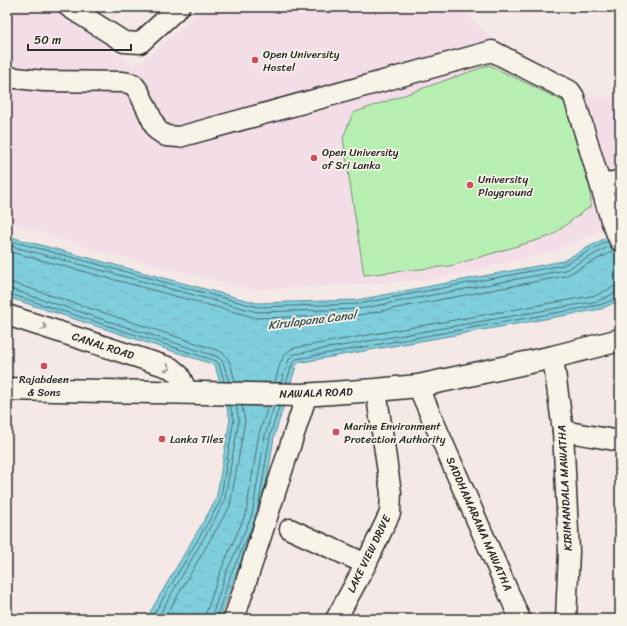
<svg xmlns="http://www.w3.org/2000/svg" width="627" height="626" font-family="Sriracha,sans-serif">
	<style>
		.built { fill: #f3dee8 }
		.green { fill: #b7efb2; stroke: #718d6e }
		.water { fill: url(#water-ripples); stroke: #5d8d96 }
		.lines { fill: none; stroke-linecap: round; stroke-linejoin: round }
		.shore { stroke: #4d6c72; stroke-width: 1 }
		.minor-casing { stroke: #2b2b2b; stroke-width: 23 }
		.major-casing { stroke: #2b2b2b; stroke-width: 25 }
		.minor { stroke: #f7f3e8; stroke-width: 20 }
		.major { stroke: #f7f3e8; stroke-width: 22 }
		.oneway { stroke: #918f8a }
		.poi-dot { fill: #d1495b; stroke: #f7f3e8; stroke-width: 1.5 }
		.labels { text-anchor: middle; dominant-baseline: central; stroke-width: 3.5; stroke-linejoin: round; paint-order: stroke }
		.poi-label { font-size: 11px; fill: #2b2b2b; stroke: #f7f3e8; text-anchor: start }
		.street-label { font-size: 11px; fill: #2b2b2b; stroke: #f7f3e8 }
		.water-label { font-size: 12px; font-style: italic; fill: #405458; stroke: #f7f3e8 }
	</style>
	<defs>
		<pattern id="water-ripples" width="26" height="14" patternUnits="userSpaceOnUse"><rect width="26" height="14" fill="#7fcedd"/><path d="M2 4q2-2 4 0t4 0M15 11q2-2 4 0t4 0" fill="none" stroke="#6eb1be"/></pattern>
	</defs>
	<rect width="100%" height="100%" fill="#f5e9e8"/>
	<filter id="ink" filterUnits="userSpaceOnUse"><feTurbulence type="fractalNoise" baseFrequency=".025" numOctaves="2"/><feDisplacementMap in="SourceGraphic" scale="8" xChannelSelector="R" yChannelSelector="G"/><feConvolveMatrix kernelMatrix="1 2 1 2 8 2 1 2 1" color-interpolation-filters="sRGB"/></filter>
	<g filter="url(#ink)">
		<polygon class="built" points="7,7 52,7 135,67 207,7 461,7 463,11 501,46 589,96 610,98 620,94 620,218 606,228 558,250 470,272 427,280 254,290 98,251 7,221"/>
		<polygon class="green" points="489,65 567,103 589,164 591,206 551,236 450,266 364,275 343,138 353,113"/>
		<polygon class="water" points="620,230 620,300 601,309 297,363 274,437 261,518 235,576 220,619 146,619 216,500 230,419 215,365 7,297 7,236 257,303 357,300 563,261"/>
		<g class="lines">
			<g class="shore">
				<polyline points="7,240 257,307 358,304 563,265 608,241"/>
				<polyline points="7,245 257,312 359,309 565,270 610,246"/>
				<polyline points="7,251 257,318 360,315 565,276 615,250"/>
				<path d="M7,282L13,283L220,351C231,357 232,371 235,382"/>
				<polyline points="7,288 218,357 223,362 229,382"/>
				<polyline points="7,293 216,361 219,364 224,381"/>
				<path d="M275,382C279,370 280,353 294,348L597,295L613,287L620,286"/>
				<polyline points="281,383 289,359 295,354 598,301 615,293 620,292"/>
				<polyline points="286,383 293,362 296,359 600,305 620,297"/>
				<polyline points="258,508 270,436 279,407"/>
				<polyline points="151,619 220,502 234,419 230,406"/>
				<polyline points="157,619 224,503 239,420 236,406"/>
				<polyline points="164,619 230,506 245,421 242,406"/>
				<polyline points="205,619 206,613 221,570 246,513 259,434 268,406"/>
				<polyline points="211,619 226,573 252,515 265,435 274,406"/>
				<polyline points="216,619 231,574 252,527"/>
			</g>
			<g class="minor-casing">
				<g id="minor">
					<polyline points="69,7 124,42 140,43 179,7"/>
					<polyline points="7,77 44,81 123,82 133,84 139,92 157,130 166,136 179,137 492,51 570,91 574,97 611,220 620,241"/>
					<polyline points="602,186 620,180"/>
					<polyline points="7,315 171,368 179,375 187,391"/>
					<polyline points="553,357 563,431 569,551 566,619"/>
					<polyline points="418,386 520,619"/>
					<polyline points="563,431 620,441"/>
					<polyline points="290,529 366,564"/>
					<polyline points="234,619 307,394"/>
					<polyline points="336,619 366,564 390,513 391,493 376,390"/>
				</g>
			</g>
			<g class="major-casing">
				<polyline id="major" points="7,389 302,395 376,390 418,386 553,357 620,340"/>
			</g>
			<use href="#minor" class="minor"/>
			<use href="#major" class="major"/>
		</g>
		<defs><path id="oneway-chevron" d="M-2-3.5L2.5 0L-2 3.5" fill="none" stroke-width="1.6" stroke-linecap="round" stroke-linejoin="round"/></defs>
		<g class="oneway">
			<use href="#oneway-chevron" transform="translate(44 327) rotate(18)"/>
			<use href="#oneway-chevron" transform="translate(168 368) rotate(23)"/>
		</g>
	</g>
	<g class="poi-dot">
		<circle cx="255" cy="60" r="4"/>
		<circle cx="314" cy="158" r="4"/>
		<circle cx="470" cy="185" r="4"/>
		<circle cx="44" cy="366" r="4"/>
		<circle cx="336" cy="432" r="4"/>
		<circle cx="162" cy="439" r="4"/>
	</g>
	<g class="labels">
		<g class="poi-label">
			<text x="263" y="54">Open University<tspan x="263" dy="13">Hostel</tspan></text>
			<text x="322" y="152">Open University<tspan x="322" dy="13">of Sri Lanka</tspan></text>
			<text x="478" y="179">University<tspan x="478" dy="13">Playground</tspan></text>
			<text x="44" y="379" text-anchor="middle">Rajabdeen<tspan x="44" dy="13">&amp; Sons</tspan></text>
			<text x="344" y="426">Marine Environment<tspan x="344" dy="13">Protection Authority</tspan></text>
			<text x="170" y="439">Lanka Tiles</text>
		</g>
		<g class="street-label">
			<text transform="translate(103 346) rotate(18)">CANAL ROAD</text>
			<text transform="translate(316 393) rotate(-2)">NAWALA ROAD</text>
			<text transform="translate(565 488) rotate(-93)">KIRIMANDALA MAWATHA</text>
			<text transform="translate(479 524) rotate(66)">SADDHAMARAMA MAWATHA</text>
			<text transform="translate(369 554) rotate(-64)">LAKE VIEW DRIVE</text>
		</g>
		<g class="water-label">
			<text transform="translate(312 320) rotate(-7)">Kirulapana Canal</text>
		</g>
	</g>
	<rect width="627" height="626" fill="none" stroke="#f7f3e8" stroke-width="24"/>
	<rect x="12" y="12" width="603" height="602" fill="none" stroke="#2b2b2b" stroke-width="1.5" filter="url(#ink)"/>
	<path d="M28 44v6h103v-6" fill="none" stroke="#2b2b2b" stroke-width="2"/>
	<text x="34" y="44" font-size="12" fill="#2b2b2b" stroke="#f7f3e8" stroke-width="3" paint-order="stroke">50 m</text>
</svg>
